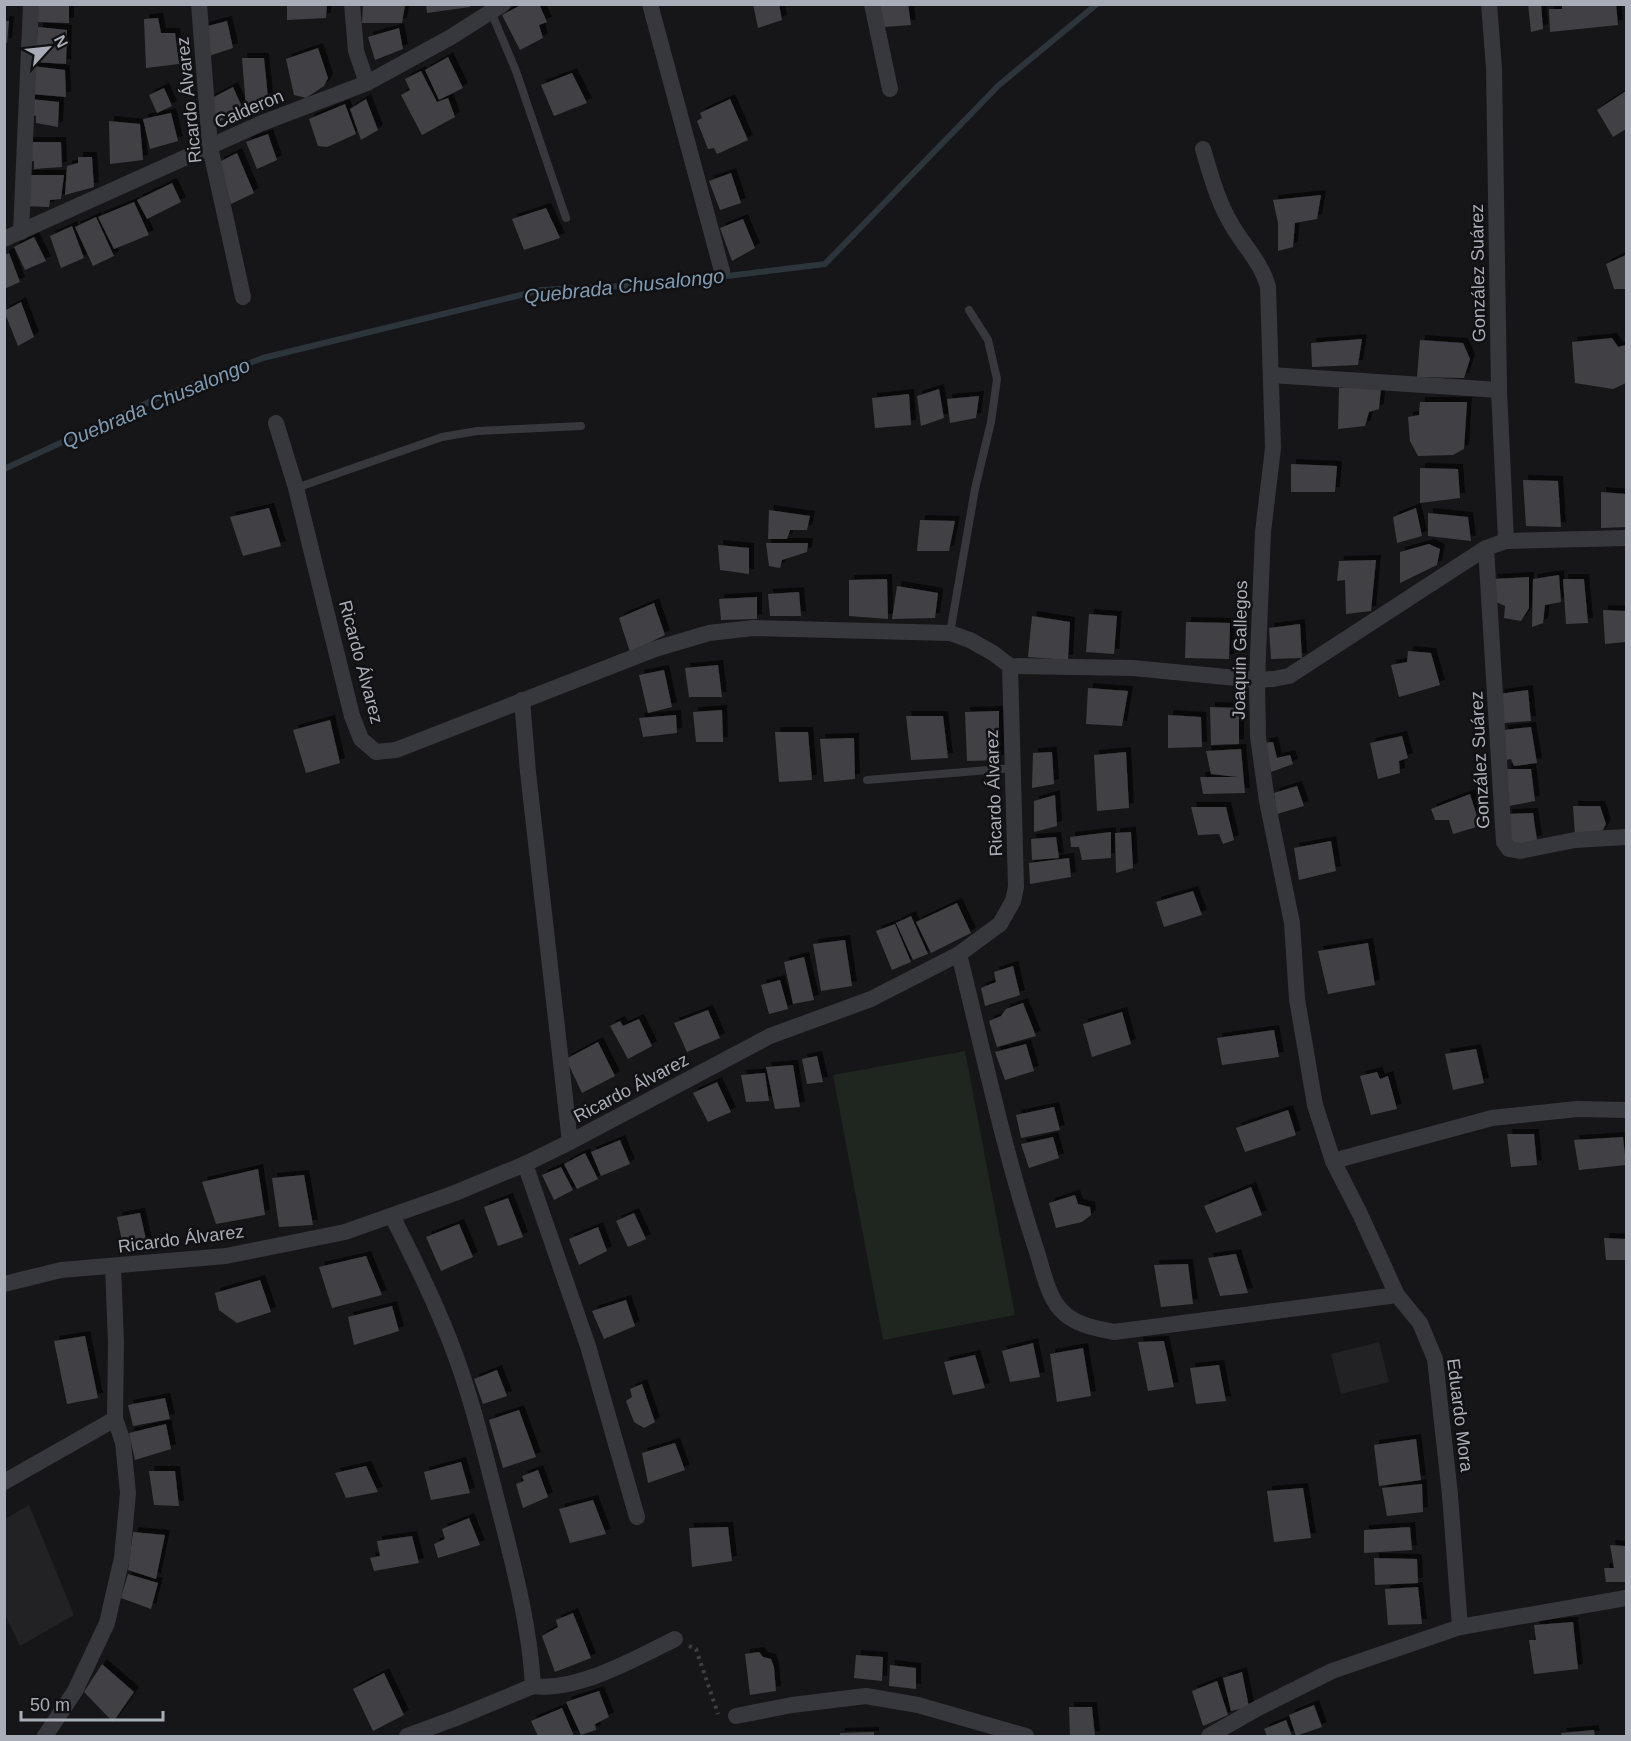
<svg xmlns="http://www.w3.org/2000/svg" width="1631" height="1741" font-family="Helvetica,sans-serif">
	<style>
		.built { fill: #222225 }
		.green { fill: #1e261f }
		.lines { fill: none; stroke-linecap: round; stroke-linejoin: round }
		.stream { stroke: #2c353c; stroke-width: 6 }
		.building { fill: #404145; filter: url(#shadow) }
		.path { stroke: #3d3f44; stroke-width: 4; stroke-dasharray: 3 4.5; stroke-linecap: butt }
		.service { stroke: #37383d; stroke-width: 8 }
		.minor { stroke: #37383d; stroke-width: 16 }
		.labels { text-anchor: middle; dominant-baseline: central; stroke-width: 5; stroke-linejoin: round; paint-order: stroke }
		.street-label { font-size: 18px; fill: #a8adb8; stroke: #111113 }
		.water-label { font-size: 20px; font-style: italic; fill: #7f9bb3; stroke: #111113 }
	</style>
	<defs>
		<filter id="shadow"><feDropShadow dx="5" dy="-5" stdDeviation="0" flood-color="#0009"/></filter>
	</defs>
	<rect width="100%" height="100%" fill="#161618"/>
	<g class="built">
		<polygon points="1379,1342 1389,1382 1341,1394 1331,1354"/>
		<polygon points="29,1505 74,1615 20,1646 5,1615 5,1519"/>
	</g>
	<polygon class="green" points="965,1051 1015,1315 883,1340 833,1075"/>
	<g class="lines">
		<polyline class="stream" points="4,469 160,397 263,358 541,290 663,284 825,264 999,85 1097,4"/>
	</g>
	<g class="building">
		<polygon points="37,4 69,4 69,23 37,22"/>
		<polygon points="287,4 327,4 326,18 287,20"/>
		<polygon points="426,4 470,4 470,7 427,13"/>
		<polygon points="523,4 539,4 547,22 539,25 543,38 520,50 502,15"/>
		<polygon points="753,4 779,4 782,20 758,28"/>
		<polygon points="879,4 908,4 911,25 884,27"/>
		<polygon points="1528,4 1541,4 1543,29 1531,32"/>
		<polygon points="1562,4 1616,4 1618,25 1550,32 1549,9 1562,9"/>
		<polygon points="363,5 405,5 402,23 362,23"/>
		<polygon points="158,18 161,33 175,33 179,64 146,68 144,19"/>
		<polygon points="4,21 9,21 7,43 4,43"/>
		<polygon points="227,21 233,48 206,57 204,27"/>
		<polygon points="38,27 67,30 66,64 35,62"/>
		<polygon points="399,28 403,49 375,60 368,37"/>
		<polygon points="318,48 328,78 324,86 306,98 294,95 286,59"/>
		<polygon points="448,57 463,88 439,100 425,70"/>
		<polygon points="242,58 264,58 268,98 259,99 258,107 246,107"/>
		<polygon points="32,66 65,70 66,97 31,94"/>
		<polygon points="421,71 437,102 448,98 455,117 422,135 401,95 410,90 405,79"/>
		<polygon points="572,73 587,103 554,116 541,85"/>
		<polygon points="233,87 243,109 211,126 210,99"/>
		<polygon points="164,88 172,106 157,113 149,95"/>
		<polygon points="1626,91 1626,129 1613,137 1597,110"/>
		<polygon points="30,99 59,102 58,127 36,123 36,116 29,114"/>
		<polygon points="366,99 378,130 361,140 350,109"/>
		<polygon points="730,99 748,140 717,154 714,148 708,149 697,121 702,118 700,113"/>
		<polygon points="345,104 356,134 327,147 318,146 309,119"/>
		<polygon points="171,113 178,141 150,149 143,119"/>
		<polygon points="109,121 140,124 143,160 110,164"/>
		<polygon points="268,134 277,160 257,169 246,142"/>
		<polygon points="28,142 61,142 62,167 34,169 34,161 27,161"/>
		<polygon points="237,153 254,193 231,204 219,162"/>
		<polygon points="78,157 92,157 94,187 65,195 67,166 78,163"/>
		<polygon points="731,173 741,203 720,210 709,181"/>
		<polygon points="26,175 64,175 61,199 50,200 49,207 24,206"/>
		<polygon points="172,183 181,202 147,219 137,200"/>
		<polygon points="1321,195 1317,219 1295,223 1293,247 1278,251 1278,223 1273,200"/>
		<polygon points="134,202 149,235 114,249 98,217"/>
		<polygon points="546,208 560,238 524,250 512,219"/>
		<polygon points="96,217 114,256 93,266 75,227"/>
		<polygon points="743,219 755,248 732,261 720,228"/>
		<polygon points="72,226 84,258 61,268 50,236"/>
		<polygon points="34,237 46,261 25,270 14,247"/>
		<polygon points="9,253 20,282 4,289 4,255"/>
		<polygon points="1626,255 1626,289 1614,289 1606,264"/>
		<polygon points="21,302 34,337 18,346 4,311"/>
		<polygon points="1612,338 1618,347 1626,345 1626,383 1613,389 1575,383 1572,342"/>
		<polygon points="1362,339 1358,365 1312,367 1311,343"/>
		<polygon points="1420,340 1463,343 1470,359 1464,378 1417,377"/>
		<polygon points="1339,388 1381,388 1379,409 1369,412 1365,426 1338,429"/>
		<polygon points="939,389 944,418 921,426 917,396"/>
		<polygon points="909,394 911,425 875,428 872,398"/>
		<polygon points="979,396 976,418 950,423 947,399"/>
		<polygon points="1420,402 1467,402 1464,449 1453,455 1418,456 1410,441 1408,417 1419,415"/>
		<polygon points="1291,464 1337,466 1335,492 1291,492"/>
		<polygon points="1420,468 1458,469 1460,498 1420,503"/>
		<polygon points="1523,480 1558,481 1561,527 1526,526"/>
		<polygon points="1601,492 1626,494 1626,527 1601,528"/>
		<polygon points="269,508 281,546 243,556 230,517"/>
		<polygon points="1416,508 1422,536 1397,543 1393,517"/>
		<polygon points="769,510 810,516 807,530 790,530 787,539 768,539"/>
		<polygon points="1428,513 1468,517 1471,541 1428,536"/>
		<polygon points="920,520 955,521 949,551 917,551"/>
		<polygon points="766,543 808,543 807,552 782,560 780,568 769,566"/>
		<polygon points="1429,544 1440,549 1437,565 1400,583 1400,552"/>
		<polygon points="718,545 749,548 749,574 720,570"/>
		<polygon points="1376,560 1371,611 1346,614 1345,580 1337,581 1339,561"/>
		<polygon points="1559,575 1561,602 1545,605 1543,623 1532,627 1533,579"/>
		<polygon points="1529,577 1529,608 1521,621 1504,618 1505,606 1496,602 1493,579"/>
		<polygon points="887,579 888,619 849,616 849,580"/>
		<polygon points="1563,579 1584,579 1588,623 1566,624"/>
		<polygon points="897,586 938,593 935,618 892,619"/>
		<polygon points="799,592 801,616 770,616 768,594"/>
		<polygon points="757,597 757,619 721,620 719,599"/>
		<polygon points="654,603 665,635 630,652 619,618"/>
		<polygon points="1603,610 1626,611 1626,642 1605,644"/>
		<polygon points="1089,614 1117,616 1114,654 1086,652"/>
		<polygon points="1032,616 1070,622 1068,660 1028,657"/>
		<polygon points="1186,622 1230,623 1229,659 1185,658"/>
		<polygon points="1300,624 1302,658 1271,659 1269,628"/>
		<polygon points="1408,651 1431,653 1440,685 1399,697 1391,665 1407,662"/>
		<polygon points="718,665 722,697 689,697 685,668"/>
		<polygon points="664,670 672,707 648,713 639,675"/>
		<polygon points="1088,688 1128,691 1122,726 1086,724"/>
		<polygon points="1528,690 1531,721 1504,723 1499,694"/>
		<polygon points="1210,707 1239,708 1239,744 1211,745"/>
		<polygon points="722,710 723,742 696,742 693,712"/>
		<polygon points="999,711 999,760 967,761 965,712"/>
		<polygon points="676,715 677,733 643,737 639,718"/>
		<polygon points="1168,715 1201,717 1202,747 1168,748"/>
		<polygon points="906,716 943,716 948,758 911,760"/>
		<polygon points="330,720 340,763 306,773 293,730"/>
		<polygon points="1531,727 1537,763 1514,766 1511,759 1506,760 1503,730"/>
		<polygon points="775,732 808,732 812,780 779,782"/>
		<polygon points="1402,736 1408,758 1399,761 1400,773 1378,779 1370,743"/>
		<polygon points="854,738 855,779 824,782 820,739"/>
		<polygon points="1273,742 1277,758 1290,755 1293,764 1271,772 1264,743"/>
		<polygon points="1241,749 1245,793 1203,794 1200,777 1238,777 1211,774 1206,751"/>
		<polygon points="1052,752 1054,784 1032,788 1033,753"/>
		<polygon points="1126,752 1129,808 1097,811 1094,755"/>
		<polygon points="1506,769 1531,769 1535,801 1509,806"/>
		<polygon points="1297,786 1304,806 1277,814 1274,793"/>
		<polygon points="1470,794 1480,826 1453,834 1449,820 1435,820 1431,809"/>
		<polygon points="1055,795 1057,826 1034,832 1034,801"/>
		<polygon points="1573,806 1600,806 1606,824 1601,833 1575,836"/>
		<polygon points="1191,807 1226,807 1234,840 1223,844 1219,834 1198,835"/>
		<polygon points="1533,813 1537,840 1519,846 1509,839 1507,814"/>
		<polygon points="1111,832 1111,858 1082,860 1079,847 1071,847 1070,837"/>
		<polygon points="1131,832 1133,868 1116,873 1115,833"/>
		<polygon points="1056,837 1059,858 1032,860 1031,839"/>
		<polygon points="1331,841 1336,871 1299,880 1294,848"/>
		<polygon points="1069,858 1071,877 1030,884 1029,863"/>
		<polygon points="1193,891 1202,915 1164,927 1156,902"/>
		<polygon points="957,903 971,933 931,953 916,922"/>
		<polygon points="911,916 928,954 913,960 896,923"/>
		<polygon points="895,924 911,962 892,970 876,931"/>
		<polygon points="845,940 852,986 821,991 813,944"/>
		<polygon points="1368,943 1375,985 1328,994 1318,951"/>
		<polygon points="804,957 814,1000 793,1004 784,962"/>
		<polygon points="1013,966 1020,995 985,1006 981,988 996,982 994,972"/>
		<polygon points="780,980 788,1009 769,1014 761,985"/>
		<polygon points="1023,1003 1036,1036 997,1047 989,1021 1001,1016 1006,1009"/>
		<polygon points="708,1010 720,1038 687,1052 674,1023"/>
		<polygon points="1122,1012 1131,1044 1092,1057 1083,1024"/>
		<polygon points="639,1019 652,1046 628,1059 610,1026 620,1021 623,1026"/>
		<polygon points="1274,1030 1279,1057 1222,1065 1217,1038"/>
		<polygon points="598,1042 615,1076 582,1093 566,1059"/>
		<polygon points="1026,1044 1034,1071 1005,1080 995,1052"/>
		<polygon points="1476,1049 1484,1083 1453,1090 1445,1054"/>
		<polygon points="817,1056 823,1082 807,1084 802,1059"/>
		<polygon points="793,1065 800,1107 775,1109 766,1067"/>
		<polygon points="1377,1072 1380,1079 1388,1076 1397,1109 1371,1115 1360,1076"/>
		<polygon points="765,1073 769,1101 746,1102 741,1075"/>
		<polygon points="717,1082 731,1112 708,1122 693,1093"/>
		<polygon points="1054,1107 1060,1130 1021,1138 1016,1115"/>
		<polygon points="1288,1110 1296,1135 1245,1152 1236,1128"/>
		<polygon points="1507,1134 1534,1134 1537,1165 1511,1167"/>
		<polygon points="1053,1137 1059,1158 1029,1168 1021,1144"/>
		<polygon points="1623,1137 1626,1165 1579,1170 1574,1140"/>
		<polygon points="620,1140 630,1164 601,1176 591,1152"/>
		<polygon points="585,1153 598,1179 577,1189 564,1164"/>
		<polygon points="561,1167 573,1190 554,1200 542,1175"/>
		<polygon points="258,1169 265,1215 216,1224 202,1182"/>
		<polygon points="304,1175 313,1225 279,1227 272,1178"/>
		<polygon points="1251,1187 1262,1215 1216,1233 1204,1206"/>
		<polygon points="1075,1195 1078,1204 1090,1207 1091,1215 1082,1222 1056,1228 1049,1203"/>
		<polygon points="508,1198 523,1237 498,1246 484,1207"/>
		<polygon points="140,1213 147,1244 123,1246 117,1217"/>
		<polygon points="634,1213 646,1239 628,1247 616,1221"/>
		<polygon points="459,1224 473,1257 441,1271 426,1237"/>
		<polygon points="598,1227 607,1251 579,1265 569,1239"/>
		<polygon points="1604,1238 1626,1239 1626,1260 1606,1260"/>
		<polygon points="1236,1254 1248,1293 1220,1296 1208,1258"/>
		<polygon points="366,1256 382,1295 332,1308 319,1267"/>
		<polygon points="1188,1264 1193,1304 1161,1307 1154,1265"/>
		<polygon points="260,1280 271,1312 237,1323 219,1310 215,1293"/>
		<polygon points="626,1300 635,1326 604,1339 592,1311"/>
		<polygon points="392,1306 399,1331 354,1345 348,1317"/>
		<polygon points="85,1336 98,1398 67,1404 54,1341"/>
		<polygon points="1164,1341 1174,1387 1148,1391 1138,1342"/>
		<polygon points="1033,1343 1040,1377 1010,1382 1002,1351"/>
		<polygon points="1083,1348 1091,1396 1057,1402 1050,1354"/>
		<polygon points="975,1355 985,1388 953,1395 944,1362"/>
		<polygon points="1219,1365 1226,1401 1196,1404 1190,1368"/>
		<polygon points="497,1370 507,1396 483,1404 474,1379"/>
		<polygon points="642,1384 655,1422 644,1428 634,1422 626,1401 632,1397 630,1389"/>
		<polygon points="165,1398 170,1419 133,1426 128,1405"/>
		<polygon points="519,1410 536,1457 503,1468 489,1420"/>
		<polygon points="166,1424 171,1449 135,1460 129,1433"/>
		<polygon points="1416,1439 1421,1480 1379,1486 1374,1445"/>
		<polygon points="675,1443 685,1470 648,1483 642,1453"/>
		<polygon points="461,1462 470,1493 431,1500 424,1472"/>
		<polygon points="366,1466 378,1492 346,1498 335,1473"/>
		<polygon points="538,1470 548,1497 523,1508 516,1484 524,1481 522,1476"/>
		<polygon points="149,1471 175,1471 179,1506 154,1505"/>
		<polygon points="1422,1484 1423,1512 1387,1516 1382,1488"/>
		<polygon points="1303,1488 1311,1538 1274,1542 1267,1491"/>
		<polygon points="593,1500 606,1534 570,1543 559,1509"/>
		<polygon points="469,1518 480,1545 438,1558 434,1544 445,1539 442,1529"/>
		<polygon points="728,1527 732,1561 692,1567 689,1528"/>
		<polygon points="1410,1527 1412,1550 1364,1553 1364,1530"/>
		<polygon points="133,1532 165,1535 156,1579 128,1570"/>
		<polygon points="412,1536 419,1563 374,1571 370,1558 380,1556 377,1541"/>
		<polygon points="1610,1545 1625,1546 1626,1582 1606,1582 1604,1568 1614,1568"/>
		<polygon points="1374,1558 1417,1559 1418,1583 1375,1585"/>
		<polygon points="128,1574 158,1583 151,1609 121,1598"/>
		<polygon points="1418,1587 1422,1624 1388,1625 1385,1589"/>
		<polygon points="573,1613 591,1658 555,1672 542,1636 558,1627 556,1620"/>
		<polygon points="1573,1622 1578,1669 1534,1674 1529,1640 1536,1640 1534,1625"/>
		<polygon points="759,1652 763,1657 771,1659 774,1667 776,1691 750,1695 745,1654"/>
		<polygon points="856,1655 883,1657 882,1681 854,1678"/>
		<polygon points="102,1664 134,1692 113,1722 84,1692"/>
		<polygon points="890,1665 916,1668 916,1689 889,1686"/>
		<polygon points="1242,1672 1249,1707 1231,1711 1223,1678"/>
		<polygon points="384,1673 404,1715 373,1731 353,1689"/>
		<polygon points="1217,1681 1228,1715 1203,1726 1192,1691"/>
		<polygon points="599,1691 609,1717 595,1724 596,1730 581,1735 566,1702"/>
		<polygon points="1314,1705 1322,1727 1296,1736 1289,1715"/>
		<polygon points="1069,1707 1092,1707 1095,1736 1070,1736"/>
		<polygon points="562,1708 574,1736 538,1736 531,1721"/>
		<polygon points="1286,1720 1292,1736 1267,1736 1264,1729"/>
		<polygon points="1594,1730 1595,1736 1562,1736 1561,1733"/>
		<polygon points="874,1732 874,1736 840,1736 840,1733"/>
	</g>
	<g class="lines">
		<polyline class="path" points="689,1646 696,1649 718,1714"/>
		<g class="service">
			<polyline points="491,12 516,71 566,218"/>
			<polyline points="296,488 442,437 477,431 581,426"/>
			<polyline points="950,633 975,489 991,422 997,379 988,340 969,310"/>
			<polyline points="867,780 1013,768"/>
		</g>
		<g class="minor">
			<polyline points="199,4 210,147 243,297"/>
			<polyline points="352,4 356,51 367,83"/>
			<polyline points="650,4 722,271"/>
			<polyline points="872,4 890,89"/>
			<polyline points="1489,4 1494,68 1499,390 1506,541"/>
			<path d="M1203,149C1211,176 1218,203 1233,227C1245,247 1262,264 1268,287L1273,448L1263,532L1257,680L1258,737L1267,801L1292,923L1297,999L1315,1105L1333,1161L1360,1214L1397,1295L1420,1323L1435,1359L1450,1495L1460,1627"/>
			<polyline points="21,232 31,4"/>
			<polyline points="4,239 262,123 367,83 451,37 503,4"/>
			<polyline points="1271,375 1499,390"/>
			<polyline points="276,423 296,488 352,716 361,739 376,752 396,750 655,649 709,633 753,628 950,633 970,640 993,653 1010,666 1133,668 1257,680 1273,679 1289,676 1486,548 1506,541 1626,538"/>
			<polyline points="1486,548 1504,842 1509,849 1520,851 1575,840 1626,837"/>
			<polyline points="522,700 528,772 570,1142"/>
			<path d="M959,954C983,1051 1004,1151 1035,1246C1042,1265 1046,1293 1060,1309C1074,1325 1094,1328 1114,1332L1397,1295"/>
			<polyline points="1333,1161 1492,1118 1577,1109 1626,1110"/>
			<polyline points="525,1164 588,1346 637,1517"/>
			<path d="M392,1216C414,1259 436,1303 453,1349C474,1404 487,1463 502,1520C516,1575 530,1630 533,1686L456,1718L407,1736"/>
			<polyline points="4,1284 61,1270 226,1256 345,1232 455,1193 525,1164 570,1142 770,1036 871,999 959,954 1000,924 1013,901 1016,887 1010,666"/>
			<polyline points="4,1482 115,1419"/>
			<path d="M533,1686C577,1692 637,1658 675,1639"/>
			<polyline points="736,1716 792,1705 866,1696 918,1705 1026,1736"/>
			<polyline points="45,1736 75,1691 107,1623 122,1558 128,1493 123,1442 115,1419 116,1342 113,1267"/>
			<polyline points="1209,1736 1258,1708 1332,1671 1460,1627 1626,1598"/>
		</g>
	</g>
	<g class="labels">
		<g class="street-label">
			<text transform="translate(189 100) rotate(-96)">Ricardo Álvarez</text>
			<text transform="translate(249 109) rotate(-23)">Calderon</text>
			<text transform="translate(1478 273) rotate(-91)">González Suárez</text>
			<text transform="translate(1240 650) rotate(-89)">Joaquin Gallegos</text>
			<text transform="translate(361 662) rotate(75)">Ricardo Álvarez</text>
			<text transform="translate(1480 760) rotate(-93)">González Suárez</text>
			<text transform="translate(994 793) rotate(-92)">Ricardo Álvarez</text>
			<text transform="translate(631 1088) rotate(-28)">Ricardo Álvarez</text>
			<text transform="translate(181 1239) rotate(-7)">Ricardo Álvarez</text>
			<text transform="translate(1460 1415) rotate(83)">Eduardo Mora</text>
		</g>
		<g class="water-label">
			<text transform="translate(624 286) rotate(-6)">Quebrada Chusalongo</text>
			<text transform="translate(156 403) rotate(-23)">Quebrada Chusalongo</text>
		</g>
	</g>
	<rect width="1631" height="1741" fill="none" stroke="#a8adb8" stroke-width="12"/>
	<g transform="translate(48 48) rotate(63)" stroke="#111113" stroke-width="4.5" paint-order="stroke">
	<path d="M0-4.5L10 22L0 15L-10 22Z" fill="#a8adb8"/>
	<text y="-9" font-size="16" font-weight="bold" text-anchor="middle" fill="#a8adb8">N</text>
	</g>
	<path d="M21 1711v9h142v-9" fill="none" stroke="#a8adb8" stroke-width="3"/>
	<text x="30" y="1711" font-size="18" fill="#a8adb8" stroke="#111113" stroke-width="4.5" paint-order="stroke">50 m</text>
</svg>
